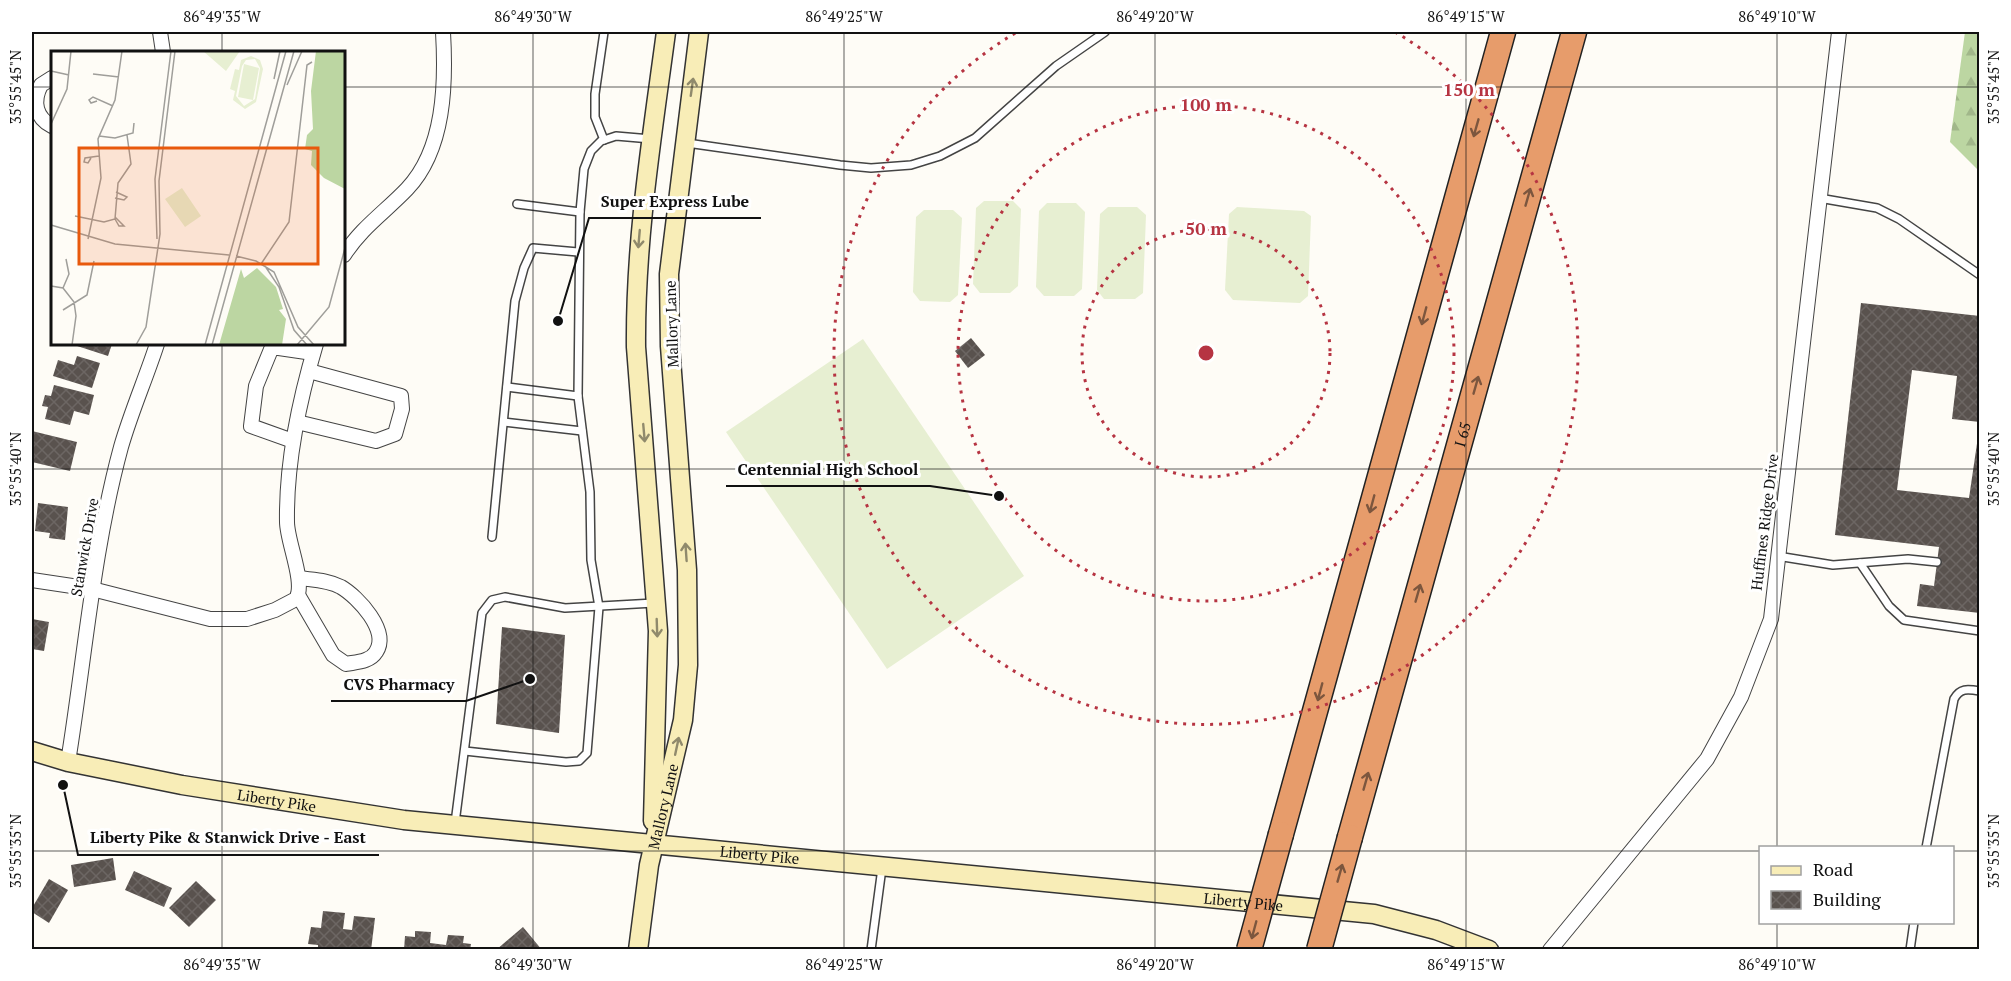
<svg xmlns="http://www.w3.org/2000/svg" width="2011" height="981" font-family="'PT Serif',serif">
	<style>
		.forest { fill: url(#forest-firs) }
		.pitch { fill: #e7efd2 }
		.building { fill: url(#building-cross-hatch) }
		.lines { fill: none; stroke-linecap: round; stroke-linejoin: round }
		.lane-casing { stroke: #444; stroke-width: 10 }
		.street-casing { stroke: #444; stroke-width: 16 }
		.secondary-casing { stroke: #333; stroke-width: 21 }
		.highway-casing { stroke: #222; stroke-width: 27 }
		.lane { stroke: #fff; stroke-width: 7 }
		.street { stroke: #fff; stroke-width: 14 }
		.secondary { stroke: #f8edb7; stroke-width: 18 }
		.highway { stroke: #e79c6b; stroke-width: 24 }
		.highway-bridge-casing { stroke: #222; stroke-width: 27; stroke-linecap: butt }
		.highway-bridge { stroke: #e79c6b; stroke-width: 24 }
		.oneway { stroke: #908a6c }
		.oneway2 { stroke: #7c563e }
		.ticks { fill: none; stroke: #111; stroke-width: 1.5; stroke-opacity: 0.45 }
		.ring { fill: none; stroke: #b63442; stroke-width: 3; stroke-dasharray: 3 6 }
		.labels { text-anchor: middle; dominant-baseline: central; stroke-width: 6; stroke-linejoin: round; paint-order: stroke }
		.street-label { font-size: 15px; fill: #111; stroke: #fff }
		.inset-road { fill: none; stroke: #9f9e9a; stroke-width: 1.5 }
		.view { fill: #e8590c; fill-opacity: 0.15; stroke: #e8590c; stroke-width: 3 }
		.inset-edge { fill: none; stroke: #111; stroke-width: 3 }
		.centre { fill: #b63442; stroke: #fff; stroke-width: 3 }
		.ring-label { font-size: 18px; text-anchor: middle; font-weight: bold; fill: #b63442; stroke: #fff; stroke-width: 6; stroke-linejoin: round; paint-order: stroke }
		.leader { fill: none; stroke: #111; stroke-width: 2 }
		.callout-dot { fill: #111; stroke: #fff; stroke-width: 2 }
		.callout-label { font-size: 16px; text-anchor: middle; font-weight: bold; fill: #111; stroke: #fff; stroke-width: 6; stroke-linejoin: round; paint-order: stroke }
		.neatline { fill: none; stroke: #111; stroke-width: 2 }
		.ticks-label { font-size: 15px; text-anchor: middle; fill: #111 }
	</style>
	<defs>
		<pattern id="forest-firs" width="22" height="20" patternUnits="userSpaceOnUse" patternTransform="scale(1.5)"><rect width="22" height="20" fill="#bcd6a2"/><path d="M5 1l3.5 6h-7zM16 11l3.5 6h-7z" fill="#a1b78a"/></pattern>
		<pattern id="building-cross-hatch" width="8" height="8" patternUnits="userSpaceOnUse" patternTransform="scale(1.5)"><rect width="8" height="8" fill="#59524e"/><path d="M0 0l8 8M0 8l8-8" fill="none" stroke="#6c6663"/></pattern>
	</defs>
	<rect width="100%" height="100%" fill="#fefcf6"/>
	<polygon class="forest" points="1965,32 1979,32 1979,171 1950,142"/>
	<g class="pitch">
		<polygon points="984,201 1013,201 1021,209 1018,286 1010,293 980,293 973,284 976,208"/>
		<polygon points="1047,203 1076,203 1085,212 1082,289 1074,296 1044,296 1036,287 1039,211"/>
		<polygon points="1108,207 1137,207 1146,215 1143,293 1135,299 1104,299 1097,290 1100,214"/>
		<polygon points="1237,207 1304,211 1311,216 1308,296 1300,303 1233,300 1225,290 1229,214"/>
		<polygon points="924,210 953,210 962,218 958,295 950,302 920,301 913,292 916,217"/>
		<polygon points="863,339 1024,576 887,669 726,432"/>
	</g>
	<g class="building">
		<polygon points="1861,303 1980,316 1980,422 1952,419 1957,376 1912,370 1897,490 1969,498 1980,423 1980,613 1917,606 1920,584 1934,586 1939,547 1835,535"/>
		<polygon points="971,338 985,355 968,368 955,351"/>
		<polygon points="71,344 112,344 108,356"/>
		<polygon points="77,356 100,363 92,388 53,376 58,360 74,365"/>
		<polygon points="54,385 94,395 89,415 74,411 70,425 45,419 48,407 42,406 45,395 51,396"/>
		<polygon points="32,431 77,442 70,471 32,462"/>
		<polygon points="38,503 68,507 65,540 49,538 50,533 35,531"/>
		<polygon points="32,619 49,622 44,651 32,649"/>
		<polygon points="502,627 565,635 559,733 496,724"/>
		<polygon points="113,858 116,880 74,887 71,865"/>
		<polygon points="134,871 172,888 164,907 125,890"/>
		<polygon points="49,879 68,890 49,923 32,912 32,908"/>
		<polygon points="196,881 216,900 189,927 169,908"/>
		<polygon points="323,911 345,913 343,929 352,930 354,916 375,918 371,950 318,950 318,945 308,944 311,927 321,928"/>
		<polygon points="523,927 542,950 496,950"/>
		<polygon points="415,931 431,932 430,943 446,945 448,935 464,936 463,943 471,944 470,950 404,950 405,936 415,937"/>
	</g>
	<g class="lines">
		<g class="lane-casing">
			<g id="lane">
				<polyline points="604,140 595,117 595,94 604,32"/>
				<polyline points="687,143 840,165 871,168 911,165 940,156 975,138 1056,66 1105,32"/>
				<polyline points="1819,198 1877,208 1899,219 1980,275"/>
				<polyline points="517,204 580,212"/>
				<polyline points="507,387 578,396"/>
				<polyline points="504,422 582,431"/>
				<polyline points="492,537 515,301 524,268 533,248 578,252"/>
				<polyline points="1777,556 1833,565 1908,559 1937,562"/>
				<polyline points="1860,563 1889,606 1904,620 1980,631"/>
				<polyline points="465,751 566,762 579,761 587,753 599,607 591,560 590,492 578,396 580,212 584,169 591,151 601,141 616,136 651,139"/>
				<polyline points="455,823 482,613 492,600 505,597 565,608 654,603"/>
				<path d="M1926,848L1954,699C1960,688 1967,689 1980,691"/>
				<polyline points="871,950 882,868"/>
				<polyline points="1910,950 1914,922"/>
			</g>
		</g>
		<g class="street-casing">
			<g id="street">
				<polyline points="160,32 163,52"/>
				<path d="M52,78L41,85C32,102 36,118 52,126"/>
				<path d="M344,255C361,228 385,212 407,189C445,149 446,83 443,32"/>
				<polyline points="297,422 376,441 395,434 402,409 401,396 309,371"/>
				<polyline points="293,441 251,426 256,386 272,347 313,353"/>
				<path d="M32,580L92,589L210,619H247L275,610L296,599C306,583 287,542 287,522C286,462 299,401 316,344"/>
				<path d="M298,595L333,655L346,664C356,662 370,662 376,652C390,631 358,597 341,587C328,580 313,580 299,578"/>
				<path d="M68,762C85,657 93,550 121,447C131,412 146,378 157,344"/>
				<polyline points="1550,950 1707,759 1741,697 1771,619 1839,32"/>
			</g>
		</g>
		<g class="secondary-casing">
			<g id="secondary">
				<path id="s1" d="M32,751L68,762L182,785L404,820L1374,914L1436,930L1489,950"/>
				<path d="M653,821L658,631L636,347C635,240 652,137 666,32"/>
				<path id="s2" d="M638,950L649,865L683,720L688,665L687,570L670,346L669,274L699,32"/>
			</g>
		</g>
		<g class="highway-casing">
			<g id="highway">
				<polyline points="1281,834 1503,32"/>
				<path id="s3" d="M1350,837L1574,32"/>
			</g>
		</g>
		<use href="#lane" class="lane"/>
		<use href="#street" class="street"/>
		<use href="#secondary" class="secondary"/>
		<use href="#highway" class="highway"/>
		<g class="highway-bridge-casing">
			<g id="highway-bridge">
				<polyline points="1249,950 1281,834"/>
				<polyline points="1319,950 1350,837"/>
			</g>
		</g>
		<use href="#highway-bridge" class="highway-bridge"/>
	</g>
	<defs><path id="oneway-shaft" d="M-6 0H5M1.5-3L5.5 0L1.5 3" fill="none" stroke-width="1.6" stroke-linecap="round" stroke-linejoin="round" transform="scale(1.5)"/></defs>
	<g class="oneway">
		<use href="#oneway-shaft" transform="translate(692 87) rotate(-82)"/>
		<use href="#oneway-shaft" transform="translate(639 239) rotate(95)"/>
		<use href="#oneway-shaft" transform="translate(644 433) rotate(85)"/>
		<use href="#oneway-shaft" transform="translate(686 552) rotate(-94)"/>
		<use href="#oneway-shaft" transform="translate(657 628) rotate(88)"/>
		<use href="#oneway-shaft" transform="translate(677 746) rotate(-78)"/>
	</g>
	<g class="oneway2">
		<use href="#oneway-shaft" transform="translate(1476 128) rotate(106)"/>
		<use href="#oneway-shaft" transform="translate(1528 197) rotate(-74)"/>
		<use href="#oneway-shaft" transform="translate(1424 316) rotate(105)"/>
		<use href="#oneway-shaft" transform="translate(1476 385) rotate(-74)"/>
		<use href="#oneway-shaft" transform="translate(1372 504) rotate(105)"/>
		<use href="#oneway-shaft" transform="translate(1418 593) rotate(-74)"/>
		<use href="#oneway-shaft" transform="translate(1320 692) rotate(105)"/>
		<use href="#oneway-shaft" transform="translate(1366 781) rotate(-74)"/>
		<use href="#oneway-shaft" transform="translate(1340 873) rotate(-74)"/>
		<use href="#oneway-shaft" transform="translate(1254 930) rotate(105)"/>
	</g>
	<path class="ticks" d="M222,32V52M533,32V950M844,32V950M1155,32V950M1466,32V950M1777,32V848M32,87H52M344,87H1980M222,344V950M32,469H1980M32,851H1760M1952,851H1980M1777,922V950"/>
	<g class="ring">
		<circle cx="1206" cy="353" r="124"/>
		<circle cx="1206" cy="353" r="248"/>
		<path d="M1395 32A372 372 0 1 1 1017 32"/>
	</g>
	<g class="labels">
		<g class="street-label">
			<text transform="translate(671 324) rotate(-92)">Mallory Lane</text>
			<text stroke="none"><textPath href="#s3" startOffset="418">I 65</textPath></text>
			<text transform="translate(1764 522) rotate(-83)">Huffines Ridge Drive</text>
			<text transform="translate(84 547) rotate(-80)">Stanwick Drive</text>
			<text stroke="none"><textPath href="#s2" startOffset="146">Mallory Lane</textPath></text>
			<text stroke="none"><textPath href="#s1" startOffset="250">Liberty Pike</textPath></text>
			<text stroke="none"><textPath href="#s1" startOffset="736">Liberty Pike</textPath></text>
			<text stroke="none"><textPath href="#s1" startOffset="1222">Liberty Pike</textPath></text>
		</g>
	</g>
	<g transform="translate(51 51)">
		<rect width="294" height="294" fill="#fefcf6"/>
		<path d="M265,0H294V138L273,127L260,114L261,100L254,98L256,84L262,78L260,40ZM206,217L225,236L232,258L228,259L235,268L231,294H168L190,218L193,227Z" fill="#bcd6a2"/>
		<path d="M152,0H189L175,20ZM200,5L209,9L212,18L205,51L194,58L182,49L184,40L179,38L184,18L188,19L190,9ZM204,8L209,17L204,48L193,55L185,45L191,15L195,9ZM193,13L208,17L202,49L187,46ZM131,137L150,165L134,176L114,148Z" fill="#e7efd2" fill-rule="evenodd"/>
		<path class="inset-road" d="M0,20L18,24M42,23L68,26M223,28L229,0M236,34L251,0M46,50L40,52L38,49L42,46L62,55M0,73L16,38L20,0M48,85L64,87L82,82L83,72M40,107L37,112L33,111L34,107L48,105M64,147L73,149L76,146L65,141M24,165L53,171L64,168L67,132L80,113L76,84M64,166L73,175H68L64,168M0,174L64,193L178,204M37,188L50,127L47,88L64,49L71,0M106,188L104,128L120,0M185,205L205,210L223,221L247,276L263,294M210,213L238,171L256,14L261,11M214,215L228,236L243,279L256,294M0,235L12,237L23,251L25,265L21,294M12,237L18,223L15,208M12,259L36,244L43,210M85,294L95,276L109,183L108,130L124,0M154,294L235,0M161,294L243,0M246,294L278,256L294,197"/>
		<path class="view" d="M28,97H267V213H28Z"/>
		<rect width="294" height="294" class="inset-edge"/>
	</g>
	<circle cx="1206" cy="353" r="9" class="centre"/>
	<g class="ring-label">
		<text x="1469" y="96">150 m</text>
		<text x="1206" y="111">100 m</text>
		<text x="1206" y="235">50 m</text>
	</g>
	<path class="leader" d="M558 321L589 218H761M999 496L930 486H726M530 679L466 701H331M63 785L78 855H379"/>
	<g class="callout-dot">
		<circle cx="558" cy="321" r="6"/>
		<circle cx="999" cy="496" r="6"/>
		<circle cx="530" cy="679" r="6"/>
		<circle cx="63" cy="785" r="6"/>
	</g>
	<g class="callout-label">
		<text x="675" y="207">Super Express Lube</text>
		<text x="828" y="475">Centennial High School</text>
		<text x="399" y="690">CVS Pharmacy</text>
		<text x="228" y="843">Liberty Pike &amp; Stanwick Drive - East</text>
	</g>
	<rect width="2011" height="981" fill="none" stroke="#ffffff" stroke-width="66"/>
	<rect x="1759" y="846" width="195" height="78" fill="#ffffff" stroke="#a0a0a0" stroke-width="1.5"/>
	<rect x="1771" y="866" width="30" height="9" fill="#f8edb7" stroke="#a0a0a0" stroke-width="1.5"/>
	<text x="1813" y="876" font-size="18" fill="#111111">Road</text>
	<rect x="1771" y="891" width="30" height="18" fill="url(#building-cross-hatch)" stroke="#a0a0a0" stroke-width="1.5"/>
	<text x="1813" y="906" font-size="18" fill="#111111">Building</text>
	<rect x="33" y="33" width="1945" height="915" class="neatline"/>
	<g class="ticks-label">
		<text x="222" y="22">86°49'35"W</text>
		<text x="533" y="22">86°49'30"W</text>
		<text x="844" y="22">86°49'25"W</text>
		<text x="1155" y="22">86°49'20"W</text>
		<text x="1466" y="22">86°49'15"W</text>
		<text x="1777" y="22">86°49'10"W</text>
		<text transform="translate(16 87) rotate(-90)" y="5">35°55'45"N</text>
		<text transform="translate(1994 87) rotate(-90)" y="5">35°55'45"N</text>
		<text transform="translate(16 469) rotate(-90)" y="5">35°55'40"N</text>
		<text transform="translate(1994 469) rotate(-90)" y="5">35°55'40"N</text>
		<text transform="translate(16 851) rotate(-90)" y="5">35°55'35"N</text>
		<text transform="translate(1994 851) rotate(-90)" y="5">35°55'35"N</text>
		<text x="222" y="970">86°49'35"W</text>
		<text x="533" y="970">86°49'30"W</text>
		<text x="844" y="970">86°49'25"W</text>
		<text x="1155" y="970">86°49'20"W</text>
		<text x="1466" y="970">86°49'15"W</text>
		<text x="1777" y="970">86°49'10"W</text>
	</g>
</svg>
